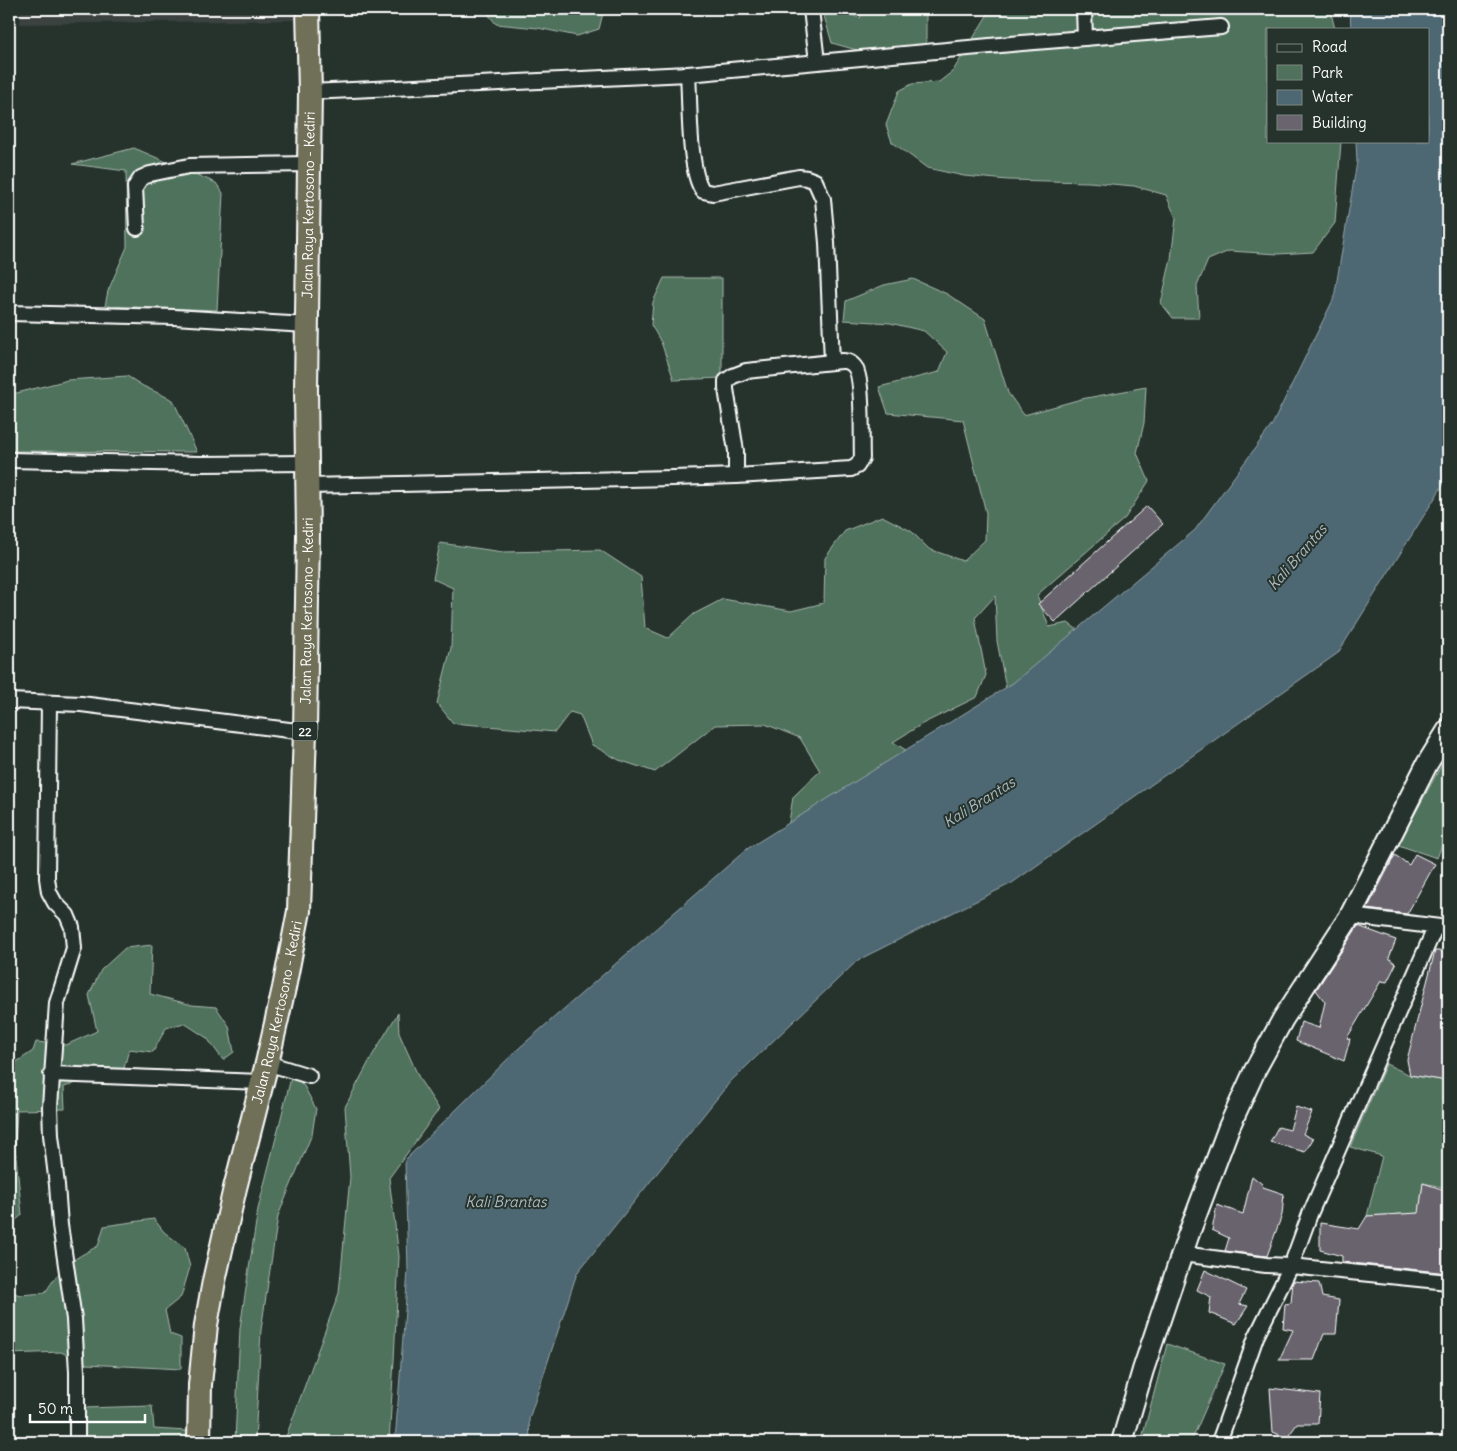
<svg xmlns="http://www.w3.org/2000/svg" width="1457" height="1451" font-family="Delius,sans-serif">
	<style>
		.built { fill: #3a4240 }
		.green { fill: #50725c; stroke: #a8b8ae }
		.water { fill: #4e6873; stroke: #95a4ab }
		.building { fill: #69646e; stroke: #fff }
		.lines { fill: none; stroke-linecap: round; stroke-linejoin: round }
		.minor-casing { stroke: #fff; stroke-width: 18 }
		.secondary-casing { stroke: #fff; stroke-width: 24 }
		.trunk-casing { stroke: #fff; stroke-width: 26 }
		.minor { stroke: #26332d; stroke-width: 14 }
		.secondary { stroke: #26332d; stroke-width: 20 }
		.trunk { stroke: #706f59; stroke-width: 22 }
		.labels { text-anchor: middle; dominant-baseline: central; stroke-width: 4; stroke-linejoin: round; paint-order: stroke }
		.shield { fill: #26332d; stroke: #bec2c0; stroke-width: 1 }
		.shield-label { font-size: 12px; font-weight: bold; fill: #fff }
		.street-label { font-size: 14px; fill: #fff; stroke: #26332d }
		.water-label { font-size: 15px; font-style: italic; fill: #afbbc0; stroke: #26332d }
	</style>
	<rect width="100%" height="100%" fill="#26332d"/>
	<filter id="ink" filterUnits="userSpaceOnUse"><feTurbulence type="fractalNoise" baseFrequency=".02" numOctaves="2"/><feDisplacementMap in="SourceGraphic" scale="10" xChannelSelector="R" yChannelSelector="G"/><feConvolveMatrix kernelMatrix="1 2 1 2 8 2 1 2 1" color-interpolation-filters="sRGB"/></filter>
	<g filter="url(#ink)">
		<polygon class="built" points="21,9 296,9 296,20 20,24"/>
		<g class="green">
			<polygon points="484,9 604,9 599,29 577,36 538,28 496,24"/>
			<polygon points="822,9 838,9 838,10 860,18 864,9 926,9 926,51 867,53 832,43"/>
			<polygon points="991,9 1330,9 1335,29 1268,29 1268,141 1341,141 1335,223 1313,252 1278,254 1229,251 1208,260 1197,286 1199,318 1173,318 1161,303 1171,259 1176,218 1166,195 1134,186 1089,182 1008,180 964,176 927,168 892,142 886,125 899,91 912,84 939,82 953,71"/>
			<polygon points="134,148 216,183 223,193 217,310 105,306 108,291 127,247 126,171 72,164"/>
			<polygon points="664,278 722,278 722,378 674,380 661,342 651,325 653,302"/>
			<polygon points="913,279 947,294 985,319 1008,393 1024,415 1081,399 1146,387 1144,423 1137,453 1149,481 1125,518 1037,595 1049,627 1068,623 1095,642 1010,709 997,641 995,596 975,618 986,675 977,697 922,724 893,742 928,764 787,834 793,797 820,771 800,738 765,724 715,725 655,772 619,760 592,745 580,715 570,712 555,732 453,723 437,703 451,648 453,588 433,579 440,543 503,552 600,550 641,577 645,628 668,638 694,614 723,599 791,611 824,603 825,558 845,531 882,516 911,531 929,549 963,561 985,540 986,513 963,420 888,413 879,387 939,372 947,352 924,331 890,323 844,320 846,301 884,285"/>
			<polygon points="127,376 143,386 173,400 197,452 9,451 9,395 68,380"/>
			<polygon points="1448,753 1448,830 1437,858 1398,845"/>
			<polygon points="152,945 150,994 192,1005 216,1007 229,1026 234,1052 223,1060 207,1038 184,1023 166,1028 153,1052 129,1049 124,1068 64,1087 65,1109 17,1110 15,1147 22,1215 9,1226 9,1067 33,1051 36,1042 66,1045 97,1031 89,995 101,970 125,948"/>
			<polygon points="398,1013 399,1033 420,1080 439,1109 389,1178 399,1256 394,1360 389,1442 284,1442 339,1293 350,1177 345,1107 372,1056"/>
			<polygon points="1386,1064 1410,1075 1447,1081 1448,1073 1448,1188 1423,1183 1419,1213 1367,1216 1382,1156 1350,1147"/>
			<polygon points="292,1074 304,1086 316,1109 312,1134 278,1216 261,1330 255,1442 235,1442 240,1328 258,1209"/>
			<path d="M154,1219L164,1232L185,1248L190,1267L181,1297L165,1310L170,1334L181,1338V1369L86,1364L61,1352L9,1354V1291L20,1295L45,1293C61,1267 71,1260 98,1246L104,1226Z"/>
			<polygon points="1167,1344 1225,1364 1191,1442 1141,1442"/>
			<polygon points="152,1406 154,1429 187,1431 186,1442 84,1442 83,1408"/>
		</g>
		<polygon class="water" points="1350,9 1448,9 1448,477 1338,653 1012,883 858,960 730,1082 577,1273 529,1419 530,1442 395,1442 408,1271 405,1160 518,1049 747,849 1013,683 1195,530 1272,425 1334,298 1357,162 1356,141 1428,141 1428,29 1351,29"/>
		<g class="building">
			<polygon points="1147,506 1163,524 1055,622 1038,604"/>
			<polygon points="1415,854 1435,864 1407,914 1367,909 1395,855 1409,865"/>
			<polygon points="1358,926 1396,940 1389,958 1396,964 1387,982 1381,981 1347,1038 1350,1039 1344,1061 1296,1041 1301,1022 1319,1028 1325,1002 1316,990"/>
			<polygon points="1435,951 1448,951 1447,1081 1410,1075 1407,1060"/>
			<polygon points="1296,1107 1312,1112 1303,1134 1313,1139 1305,1152 1270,1142 1278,1127 1290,1130"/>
			<polygon points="1252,1176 1262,1184 1263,1187 1284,1194 1282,1215 1267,1256 1225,1251 1229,1238 1212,1230 1217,1205 1243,1214"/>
			<polygon points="1423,1183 1448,1191 1448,1273 1342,1262 1342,1256 1320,1250 1320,1223 1359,1229 1367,1216 1419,1213"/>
			<polygon points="1205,1270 1246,1290 1239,1304 1248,1306 1236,1324 1209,1313 1211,1297 1197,1290"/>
			<polygon points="1293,1281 1319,1283 1322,1297 1339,1300 1336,1334 1324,1334 1314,1360 1279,1360 1293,1330 1283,1328 1285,1304 1291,1303"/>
			<polygon points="1270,1388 1320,1394 1318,1424 1297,1424 1287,1438 1273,1432"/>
		</g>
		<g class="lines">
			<g class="minor-casing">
				<g id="minor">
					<polyline points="811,9 817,62"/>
					<polyline points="1084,9 1085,38"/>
					<polyline points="310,92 688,74 1022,43 1221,27"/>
					<polyline points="137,228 135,187 141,178 150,174 189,166 308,164"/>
					<polyline points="9,313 174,317 307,325"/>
					<polyline points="9,460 200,464 308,463"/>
					<path d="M736,476L851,469L857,466L862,458C861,441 864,376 854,366C848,359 840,361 832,362"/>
					<path d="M307,486L673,478L736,476V451L726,389V381L733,376L746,371L832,362L827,243L823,199L815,181L807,178L799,177L713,193L703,191C688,172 690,100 688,74"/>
					<polyline points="9,701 81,704 305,732"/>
					<polyline points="49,703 47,878 49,892 55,903 67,915 72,927 74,948 57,1003 50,1107 51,1135 57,1185 60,1225 74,1319 77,1372 77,1442"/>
					<polyline points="1350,916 1448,928"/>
					<polyline points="267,1063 309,1076"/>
					<polyline points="51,1074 261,1082"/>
					<polyline points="1182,1254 1266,1265 1291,1266 1448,1282"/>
					<polyline points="1219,1442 1256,1337 1291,1266 1310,1214 1435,928"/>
				</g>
			</g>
			<g class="secondary-casing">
				<polyline id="secondary" points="1122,1442 1143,1370 1188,1236 1229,1127 1255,1070 1283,1019 1350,916 1427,764 1448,730"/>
			</g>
			<g class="trunk-casing">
				<g id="trunk">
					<path id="s1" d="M199,1442L200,1385L206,1325L214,1281L235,1188L267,1063L284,988L299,911L305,732L308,535L306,390L310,92L308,9"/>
				</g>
			</g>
			<use href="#minor" class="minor"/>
			<use href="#secondary" class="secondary"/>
			<use href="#trunk" class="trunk"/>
		</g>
	</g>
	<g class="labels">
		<rect class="shield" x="292.5" y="721.5" width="25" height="19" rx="4"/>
		<g class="shield-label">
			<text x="305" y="731">22</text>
		</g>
		<g class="street-label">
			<text stroke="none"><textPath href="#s1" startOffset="1248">Jalan Raya Kertosono - Kediri</textPath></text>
			<text stroke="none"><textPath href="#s1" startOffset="842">Jalan Raya Kertosono - Kediri</textPath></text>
			<text stroke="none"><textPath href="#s1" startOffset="438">Jalan Raya Kertosono - Kediri</textPath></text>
		</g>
		<g class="water-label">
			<text transform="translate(1297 557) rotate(-49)">Kali Brantas</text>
			<text transform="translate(979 802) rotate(-32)">Kali Brantas</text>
			<text x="506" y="1201">Kali Brantas</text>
		</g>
	</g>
	<rect width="1457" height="1451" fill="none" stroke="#26332d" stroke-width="30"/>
	<rect x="15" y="15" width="1427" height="1421" fill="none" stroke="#fff" stroke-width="2" filter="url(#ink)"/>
	<rect x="1267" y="28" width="162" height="115" fill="#26332d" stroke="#7d8581"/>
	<rect x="1277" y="44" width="25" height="8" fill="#26332d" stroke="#7d8581"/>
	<text x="1312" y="52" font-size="15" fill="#ffffff">Road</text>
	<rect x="1277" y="65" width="25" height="15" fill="#50725c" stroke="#7d8581"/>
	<text x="1312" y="78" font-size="15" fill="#ffffff">Park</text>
	<rect x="1277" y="90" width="25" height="15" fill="#4e6873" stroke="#7d8581"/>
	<text x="1312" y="102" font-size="15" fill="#ffffff">Water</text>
	<rect x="1277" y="115" width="25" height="15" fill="#69646e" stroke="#7d8581"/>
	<text x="1312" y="128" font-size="15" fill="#ffffff">Building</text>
	<path d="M30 1414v8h115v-8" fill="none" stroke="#ffffff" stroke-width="2.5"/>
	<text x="38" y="1414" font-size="15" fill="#ffffff" stroke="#26332d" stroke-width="4" paint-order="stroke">50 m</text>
</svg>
